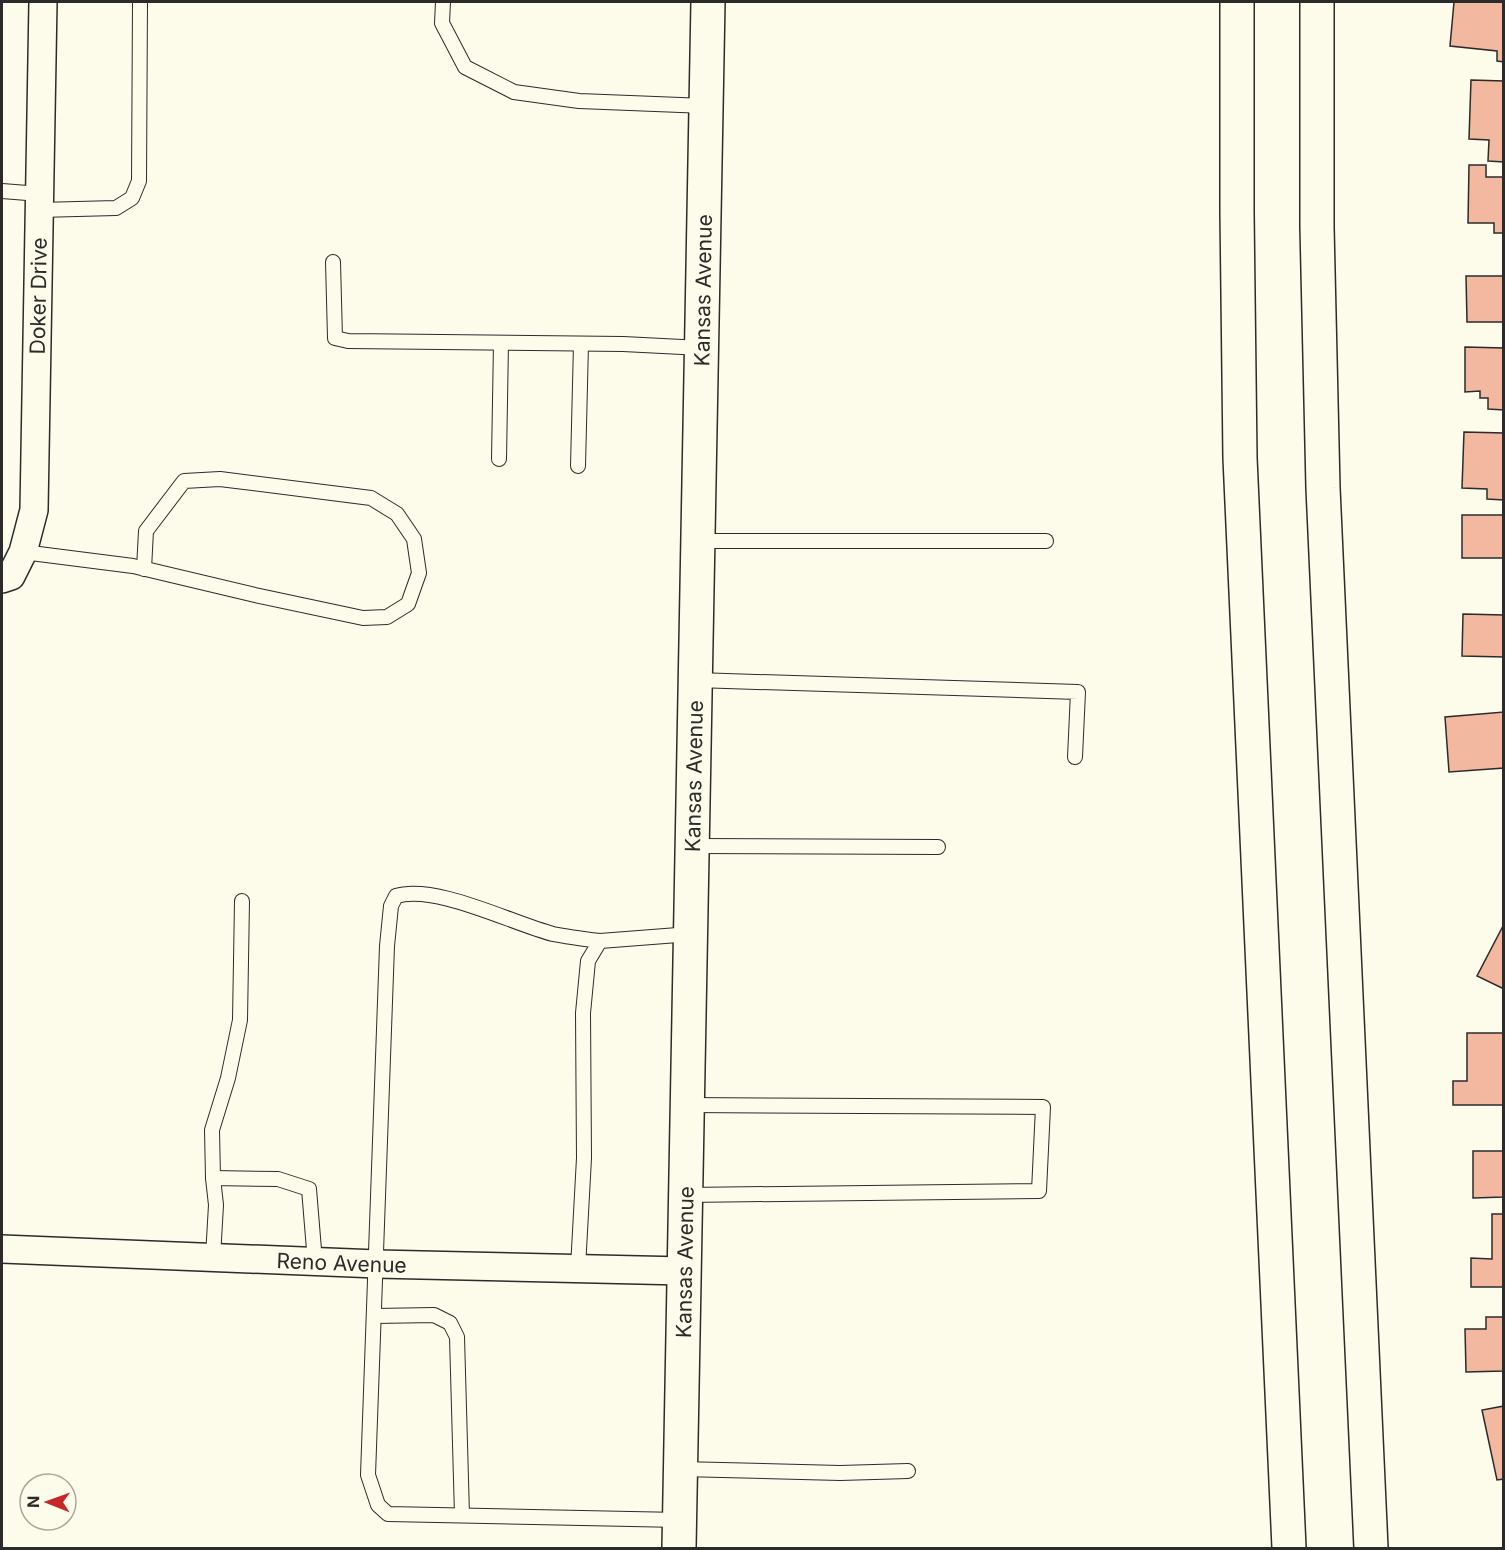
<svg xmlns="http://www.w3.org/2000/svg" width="1505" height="1550" font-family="Inter,sans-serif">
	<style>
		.building { fill: #f2b8a0; stroke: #2b2b2b; stroke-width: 1.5 }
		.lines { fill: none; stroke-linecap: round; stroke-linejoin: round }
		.lane-casing { stroke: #2b2b2b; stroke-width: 16 }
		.street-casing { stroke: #2b2b2b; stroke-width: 30 }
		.secondary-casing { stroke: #2b2b2b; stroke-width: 36 }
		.highway-casing { stroke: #2b2b2b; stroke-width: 36 }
		.lane { stroke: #fdfbea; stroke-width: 14 }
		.street { stroke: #fdfbea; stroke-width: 27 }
		.secondary { stroke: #fdfbea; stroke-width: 33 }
		.highway { stroke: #fdfbea; stroke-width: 33 }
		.labels { text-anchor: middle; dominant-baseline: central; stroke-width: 4.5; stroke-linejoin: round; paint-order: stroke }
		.street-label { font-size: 21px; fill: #2b2b2b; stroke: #fdfbea }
	</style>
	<rect width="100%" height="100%" fill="#fdfbea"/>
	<g class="building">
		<polygon points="1454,2 1504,2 1504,62 1497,61 1497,51 1450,46"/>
		<polygon points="1471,80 1504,81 1504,162 1488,161 1489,140 1469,139"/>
		<polygon points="1469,165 1486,165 1486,177 1504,177 1504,233 1494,233 1494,223 1468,223"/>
		<polygon points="1466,276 1504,276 1504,322 1467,322"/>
		<polygon points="1465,347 1504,348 1504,410 1488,409 1488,398 1480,398 1480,391 1465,392"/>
		<polygon points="1464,432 1504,433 1504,500 1487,499 1487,489 1462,488"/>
		<rect x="1462" y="515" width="42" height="43"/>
		<polygon points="1463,614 1504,615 1504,657 1462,656"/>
		<polygon points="1504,712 1504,768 1449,772 1445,717"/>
		<polygon points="1504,924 1504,989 1477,976"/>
		<polygon points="1467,1033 1504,1033 1504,1105 1453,1105 1453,1081 1467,1081"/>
		<polygon points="1473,1151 1504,1151 1504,1197 1473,1198"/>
		<polygon points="1492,1214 1504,1214 1504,1287 1471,1287 1471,1258 1492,1259"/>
		<polygon points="1486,1317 1504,1317 1504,1371 1466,1372 1465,1329 1486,1329"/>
		<polygon points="1504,1406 1504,1479 1497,1480 1482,1410"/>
	</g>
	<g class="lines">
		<g class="lane-casing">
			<g id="lane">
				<polyline points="443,2 442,23 465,67 514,92 579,101 706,106"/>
				<polyline points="2,191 40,194"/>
				<polyline points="39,210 116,208 132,198 139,181 140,2"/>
				<polyline points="333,262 335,338 348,341 623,344 702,348"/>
				<polyline points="499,459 501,343"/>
				<polyline points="578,466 581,344"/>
				<polyline points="698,541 1046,541"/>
				<polyline points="23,552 133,566 255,595 363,618 387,617 408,604 419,573 414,539 397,514 371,498 220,479 184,481 146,531 144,569"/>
				<polyline points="696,680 1078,692 1075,757"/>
				<polyline points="692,846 938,847"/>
				<path d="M600,941C584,939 568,937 553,934C511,923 436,884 396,896L391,906L387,946L368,1475L378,1505L388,1514L680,1520"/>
				<polyline points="213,1178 212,1130 228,1078 240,1020 242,901"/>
				<polyline points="686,1195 1039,1191 1043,1107 687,1105"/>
				<polyline points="213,1257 216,1205 213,1178 278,1179 309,1189 315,1262"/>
				<polyline points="578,1268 584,1158 583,1013 588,961 600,941 691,934"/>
				<polyline points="375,1316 434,1315 450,1323 457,1337 462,1515"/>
				<polyline points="680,1469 840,1473 908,1471"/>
			</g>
		</g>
		<g class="street-casing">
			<g id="street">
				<path id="s1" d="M2,579L11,576L23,552L34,510L43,2"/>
				<path id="s2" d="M2,1249L377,1264L684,1271"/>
			</g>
		</g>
		<g class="secondary-casing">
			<g id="secondary">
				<path id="s3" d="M679,1548L708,2"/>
			</g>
		</g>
		<g class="highway-casing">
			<g id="highway">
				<polyline points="1237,2 1237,212 1240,458 1289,1548"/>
				<polyline points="1317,2 1317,227 1323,488 1371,1548"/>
			</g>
		</g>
		<use href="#lane" class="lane"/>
		<use href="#street" class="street"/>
		<use href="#secondary" class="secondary"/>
		<use href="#highway" class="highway"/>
	</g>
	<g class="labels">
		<g class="street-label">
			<text stroke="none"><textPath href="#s3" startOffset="1258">Kansas Avenue</textPath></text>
			<text stroke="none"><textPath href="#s1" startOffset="294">Doker Drive</textPath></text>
			<text stroke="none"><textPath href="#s3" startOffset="772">Kansas Avenue</textPath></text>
			<text stroke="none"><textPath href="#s3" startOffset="286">Kansas Avenue</textPath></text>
			<text stroke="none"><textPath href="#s2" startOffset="340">Reno Avenue</textPath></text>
		</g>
	</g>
	<rect width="1505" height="1550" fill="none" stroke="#2b2b2b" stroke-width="6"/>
	<g transform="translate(48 1502) rotate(271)"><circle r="28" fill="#fdfbea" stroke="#a9a89e" stroke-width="1.5"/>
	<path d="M0-4.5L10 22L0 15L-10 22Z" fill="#c62828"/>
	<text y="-9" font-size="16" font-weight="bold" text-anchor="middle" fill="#2b2b2b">N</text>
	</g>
</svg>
